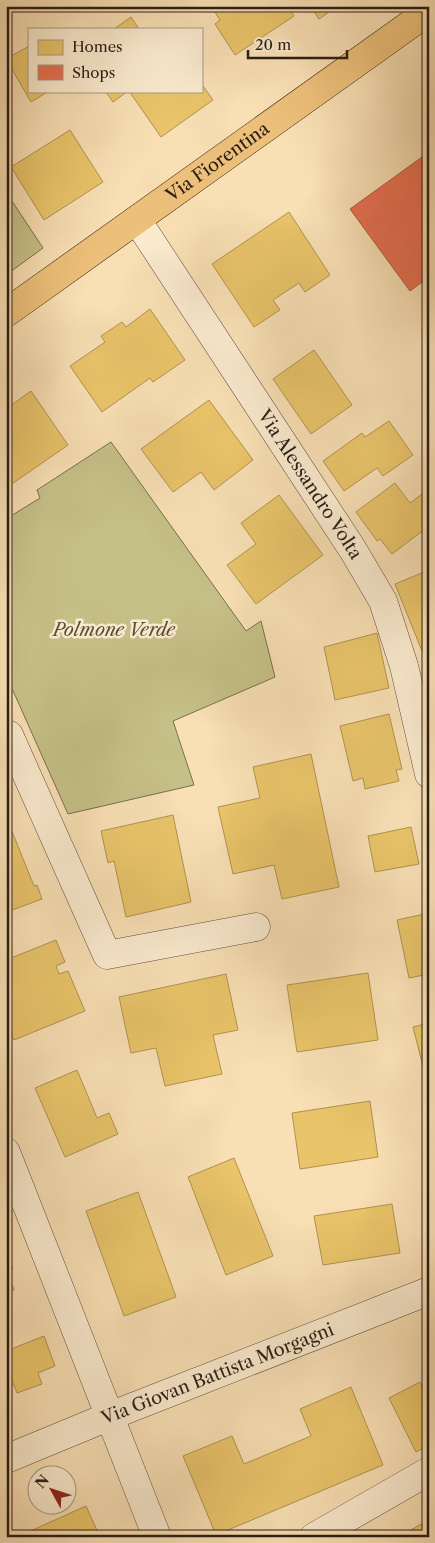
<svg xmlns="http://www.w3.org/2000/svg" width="435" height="1543" font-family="'Libre Caslon Text',serif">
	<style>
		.green { fill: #c5c087; stroke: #786f4e }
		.homes { fill: #e9c46a; stroke: #b09250 }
		.shops { fill: #e76f51; stroke: #ae573f }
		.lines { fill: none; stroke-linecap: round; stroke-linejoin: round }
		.minor-casing { stroke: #5e4e3d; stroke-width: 29 }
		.major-casing { stroke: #2a1e15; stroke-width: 29 }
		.minor { stroke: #faeace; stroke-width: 28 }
		.major { stroke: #ecc07a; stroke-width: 28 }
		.labels { text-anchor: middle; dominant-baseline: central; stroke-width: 5; stroke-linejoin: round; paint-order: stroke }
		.street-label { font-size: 18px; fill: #2a1e15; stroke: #faeace }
		.park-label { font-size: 18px; font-style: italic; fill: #584f37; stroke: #faeace }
	</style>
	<rect width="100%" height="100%" fill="#f8dfb4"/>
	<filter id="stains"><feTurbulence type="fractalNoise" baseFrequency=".004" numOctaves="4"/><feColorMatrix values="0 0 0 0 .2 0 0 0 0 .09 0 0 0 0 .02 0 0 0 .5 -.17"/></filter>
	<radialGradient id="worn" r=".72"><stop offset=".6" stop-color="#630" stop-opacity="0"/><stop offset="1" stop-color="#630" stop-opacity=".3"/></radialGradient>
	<g class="green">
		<polygon points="6,192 43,248 6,275"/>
		<polygon points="111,442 246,631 261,621 275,677 173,721 194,785 68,814 6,675 6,519 40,498 37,490"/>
	</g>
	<g class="homes">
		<polygon points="211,6 287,6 294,16 235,55 215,24 220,20"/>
		<polygon points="310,6 338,6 319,19"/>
		<polygon points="131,17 139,29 114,29"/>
		<polygon points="29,46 29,91 49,91 31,102 6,59"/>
		<polygon points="201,83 213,100 161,137 129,91 201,91"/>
		<polygon points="105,91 128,91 113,102"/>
		<polygon points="70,130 103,182 44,220 11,167"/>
		<polygon points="289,212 330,275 305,292 299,283 273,300 280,310 254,327 212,264"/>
		<polygon points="150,309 185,360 153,382 150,378 102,412 70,366 105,342 101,336 122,322 126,327"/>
		<polygon points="314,350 352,405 311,434 273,379"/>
		<polygon points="31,391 68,445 6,488 6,409"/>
		<polygon points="209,400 253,460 214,490 201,472 173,492 141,449"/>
		<polygon points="389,421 413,455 383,476 377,468 344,491 323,461 362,433 365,437"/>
		<polygon points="395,483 410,503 429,489 429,526 392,554 380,539 377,541 356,512"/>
		<polygon points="279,495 323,555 256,604 227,565 256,544 241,523"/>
		<polygon points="429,570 429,648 422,651 395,584"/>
		<polygon points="377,633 389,688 335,700 324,647"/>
		<polygon points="389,714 402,769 396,770 399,781 365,789 363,778 353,781 340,726"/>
		<polygon points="311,754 339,887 282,899 274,865 233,874 218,807 260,798 253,767"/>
		<polygon points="173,815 191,902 126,917 114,861 108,863 101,831"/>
		<polygon points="9,824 34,886 37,885 42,899 7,912 6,825"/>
		<polygon points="411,827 419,864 375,872 368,836"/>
		<polygon points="429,913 429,974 409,978 397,920"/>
		<polygon points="56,940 65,962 56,966 59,974 68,971 85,1011 14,1040 6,1021 6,960"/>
		<polygon points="368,973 378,1040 297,1052 287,985"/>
		<polygon points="226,974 238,1030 213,1035 222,1074 165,1086 156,1048 131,1053 119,997"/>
		<polygon points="429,1023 429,1090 413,1027"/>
		<polygon points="77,1070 97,1118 109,1113 118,1134 65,1157 35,1088"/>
		<polygon points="370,1101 378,1157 300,1169 292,1113"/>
		<polygon points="234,1158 273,1256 226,1275 188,1177"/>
		<polygon points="138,1192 176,1297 124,1316 86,1211"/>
		<polygon points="392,1204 400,1253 323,1265 314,1216"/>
		<polygon points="6,1249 13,1268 8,1271 14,1290 6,1293"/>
		<polygon points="44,1336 55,1366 38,1373 42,1384 17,1393 9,1373 6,1374 6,1351"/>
		<polygon points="420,1382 429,1400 429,1445 416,1452 389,1398"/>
		<polygon points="351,1387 383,1465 216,1535 183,1456 232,1436 244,1464 311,1436 300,1409"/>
		<polygon points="86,1506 100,1537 17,1537"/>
		<polygon points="421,1524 429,1537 399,1537"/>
	</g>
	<polygon class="shops" points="429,152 429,277 410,291 350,209"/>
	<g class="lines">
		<g class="minor-casing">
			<g id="minor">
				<path id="s1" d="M137,220L353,550L383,601L404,666L429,774"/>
				<polyline points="6,738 9,735 107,955 256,927"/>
				<polyline points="6,1152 157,1537"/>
				<path id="s2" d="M6,1459L110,1416L429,1291"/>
				<polyline points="314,1537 429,1471"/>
			</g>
		</g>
		<g class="major-casing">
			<g id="major">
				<path id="s3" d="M6,313L429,11"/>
			</g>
		</g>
		<use href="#minor" class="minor"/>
		<use href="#major" class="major"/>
	</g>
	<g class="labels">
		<g class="street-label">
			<text stroke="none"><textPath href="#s3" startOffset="260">Via Fiorentina</textPath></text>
			<text stroke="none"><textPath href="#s1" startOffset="316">Via Alessandro Volta</textPath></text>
			<text stroke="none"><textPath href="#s2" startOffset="228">Via Giovan Battista Morgagni</textPath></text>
		</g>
		<g class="park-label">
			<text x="114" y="630">Polmone Verde</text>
		</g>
	</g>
	<rect width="435" height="1543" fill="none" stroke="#f8dfb4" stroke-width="25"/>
	<rect x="8" y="8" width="420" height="1528" fill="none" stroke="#2a1e15" stroke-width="2.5"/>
	<rect x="12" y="12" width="410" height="1518" fill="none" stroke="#2a1e15"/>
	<rect x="28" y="28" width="175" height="65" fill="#faeace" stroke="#a79884"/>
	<rect x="38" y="40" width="25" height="15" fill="#e9c46a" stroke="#a79884"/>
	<text x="72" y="52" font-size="15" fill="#2a1e15">Homes</text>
	<rect x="38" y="65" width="25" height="15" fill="#e76f51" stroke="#a79884"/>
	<text x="72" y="78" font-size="15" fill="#2a1e15">Shops</text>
	<g transform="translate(52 1490) rotate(310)"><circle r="24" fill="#faeace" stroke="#a79884"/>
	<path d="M0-4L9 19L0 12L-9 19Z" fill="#8f2418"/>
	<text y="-8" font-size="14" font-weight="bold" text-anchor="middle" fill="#2a1e15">N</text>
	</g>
	<path d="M248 50v8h99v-8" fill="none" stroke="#2a1e15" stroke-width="2.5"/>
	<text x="255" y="50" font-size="15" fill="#2a1e15" stroke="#faeace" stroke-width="4" paint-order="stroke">20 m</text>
	<rect width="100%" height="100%" filter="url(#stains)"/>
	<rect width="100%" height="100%" fill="url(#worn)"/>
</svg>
